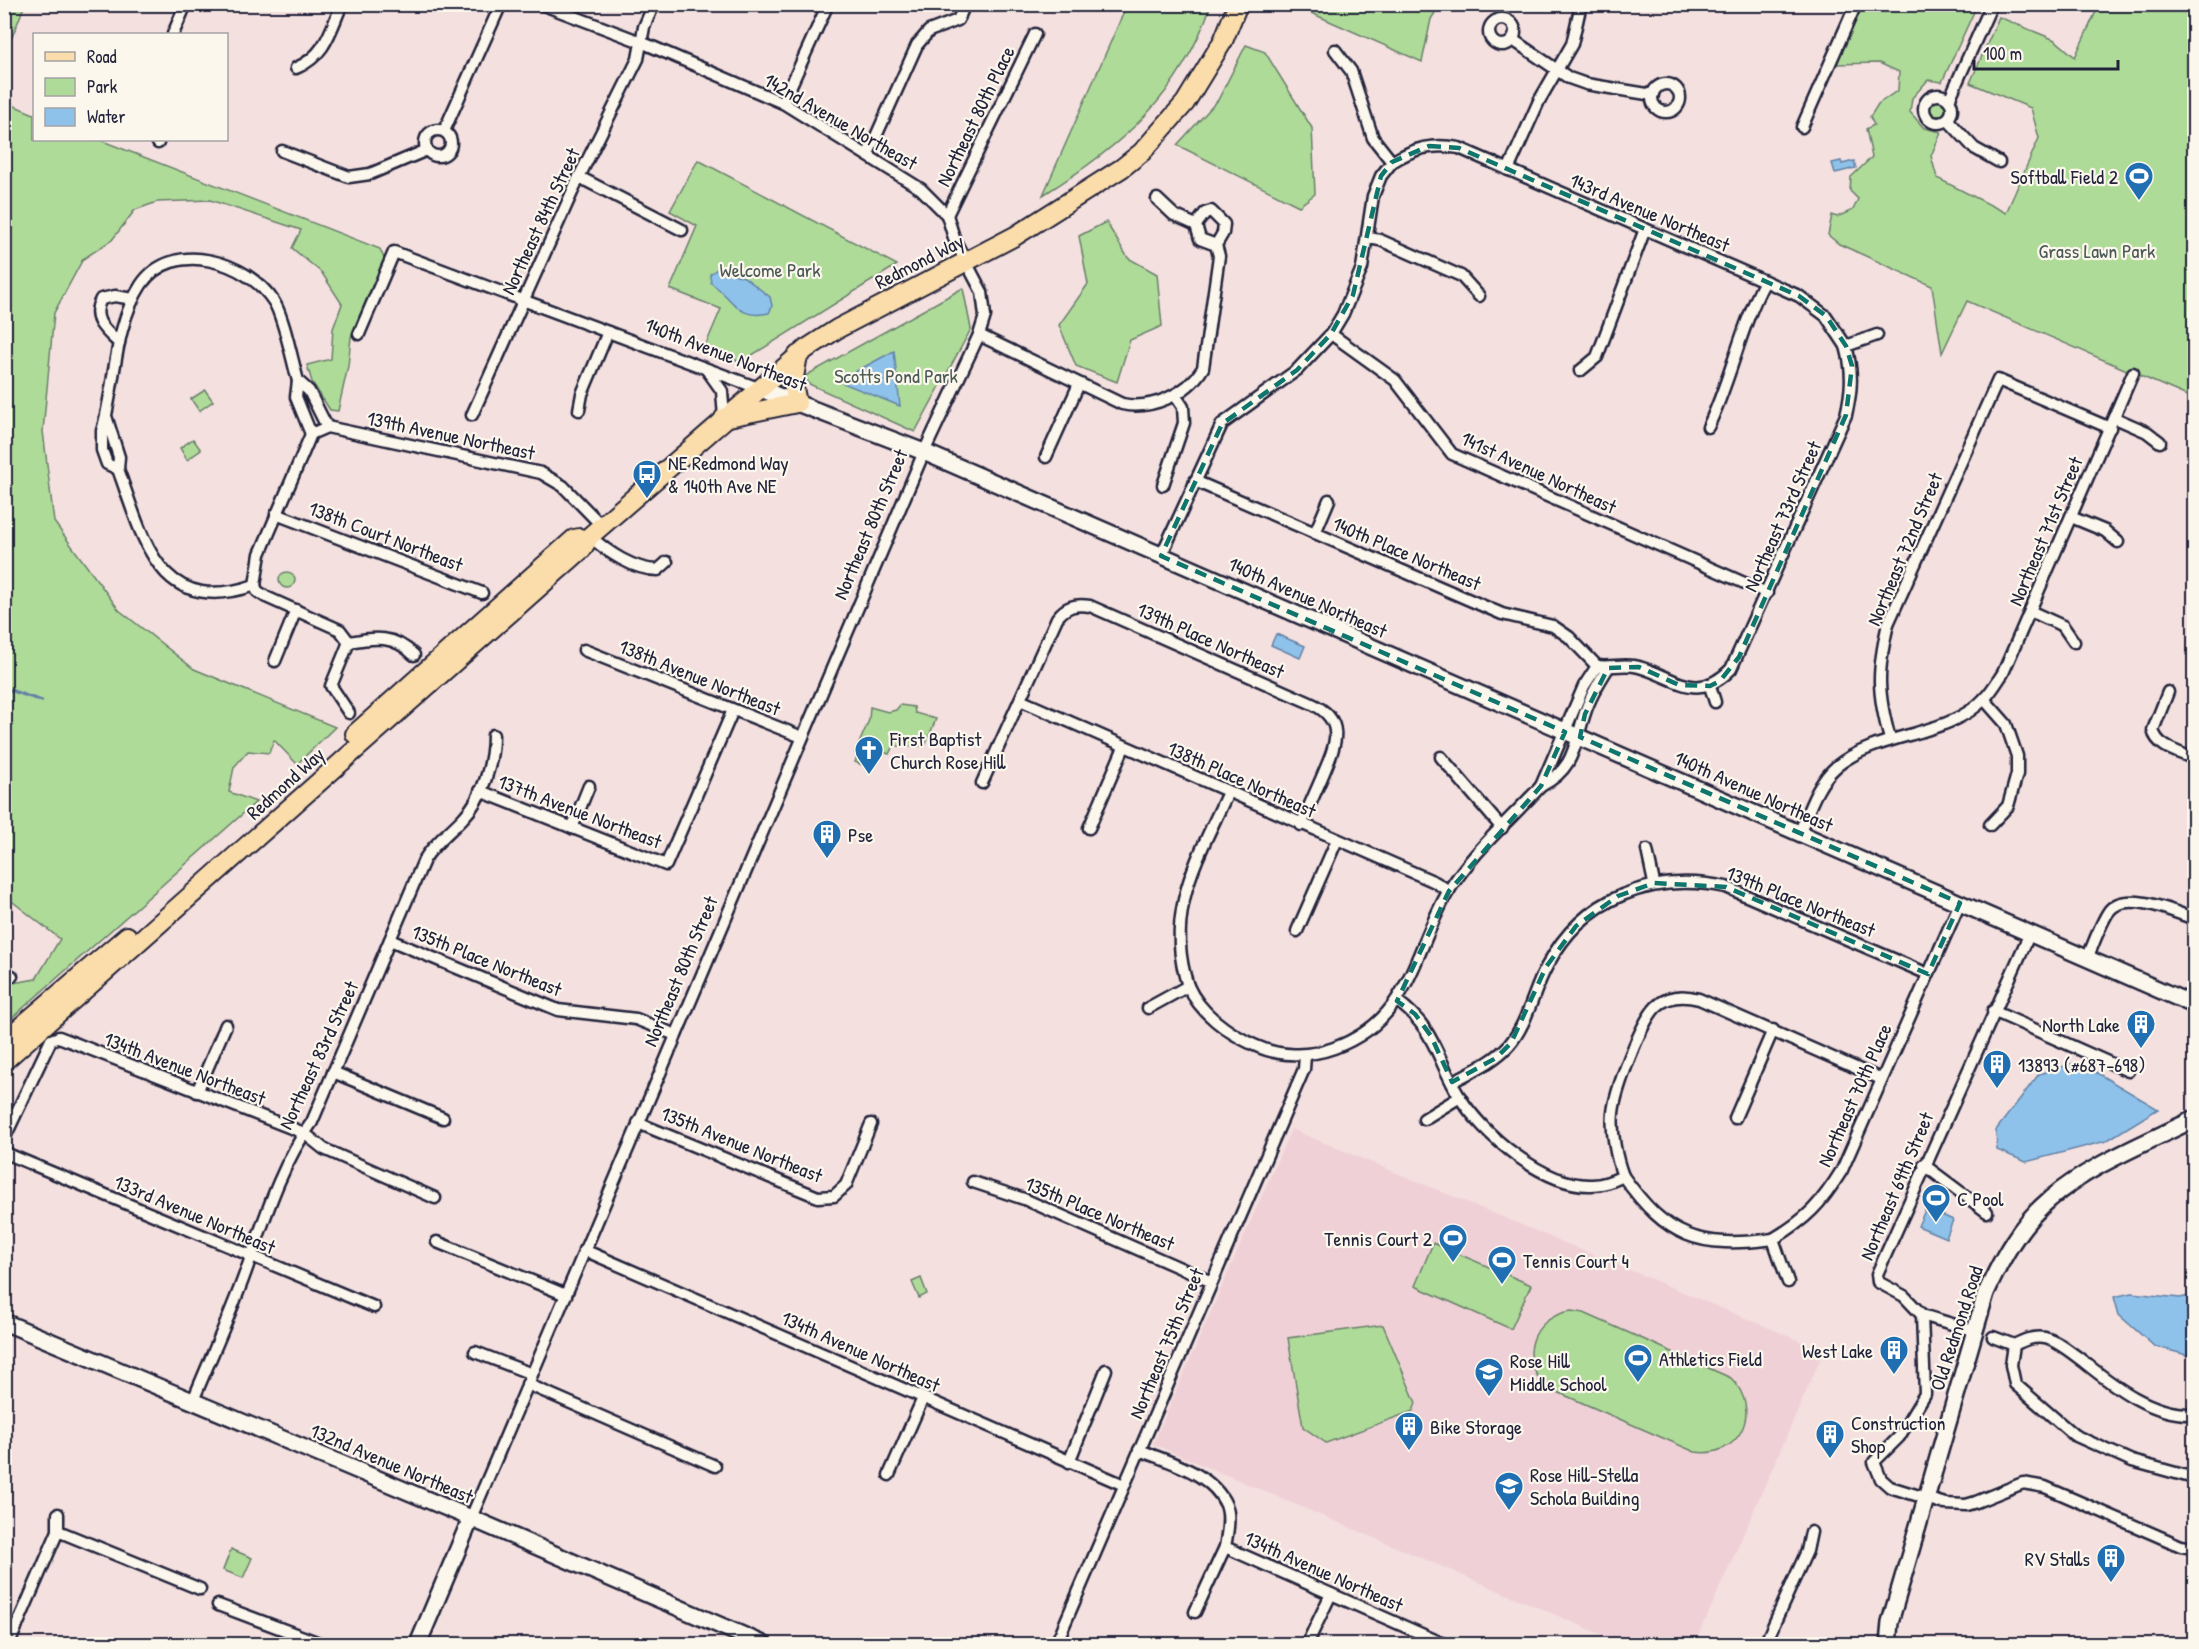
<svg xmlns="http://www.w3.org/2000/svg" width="2199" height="1649" font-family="'Patrick Hand',sans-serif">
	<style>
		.built { fill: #efd0d6 }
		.green { fill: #afdb99; stroke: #687e6a; stroke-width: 1.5 }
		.water { fill: #8ec2eb; stroke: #6382a5; stroke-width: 1.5 }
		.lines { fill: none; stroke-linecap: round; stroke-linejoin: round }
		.stream { stroke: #6382a5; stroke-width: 3 }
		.street-casing { stroke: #22223b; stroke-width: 15 }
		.secondary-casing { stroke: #22223b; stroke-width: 20 }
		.primary-casing { stroke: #22223b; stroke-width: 22 }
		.street { stroke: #fbf7ec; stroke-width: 10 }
		.secondary { stroke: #fbf7ec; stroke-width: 15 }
		.primary { stroke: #fbddab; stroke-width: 18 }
		.marked { fill: none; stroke: #0f766e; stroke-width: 4.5; stroke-dasharray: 12 8; stroke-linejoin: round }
		.labels { text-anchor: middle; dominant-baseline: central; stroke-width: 4.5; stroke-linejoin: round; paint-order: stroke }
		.street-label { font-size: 20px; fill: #22223b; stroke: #fbf7ec }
		.poi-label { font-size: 20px; fill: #22223b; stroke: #fbf7ec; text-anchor: start }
		.park-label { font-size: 20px; fill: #4c5a57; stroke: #fbf7ec }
	</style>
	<rect width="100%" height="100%" fill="#f4e0df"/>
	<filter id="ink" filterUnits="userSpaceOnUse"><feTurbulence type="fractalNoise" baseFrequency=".0167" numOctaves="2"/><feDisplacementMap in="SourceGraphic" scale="12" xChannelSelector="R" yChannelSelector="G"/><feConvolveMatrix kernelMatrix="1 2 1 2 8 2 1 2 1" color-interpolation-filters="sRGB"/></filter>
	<g filter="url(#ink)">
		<polygon class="built" points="1291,1129 1824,1351 1695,1644 1624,1644 1153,1444"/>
		<g class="green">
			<polygon points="25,4 7,50 10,104 34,114 34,140 100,140 380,249 386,263 351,337 348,366 338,411 330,410 312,382 307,365 331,359 333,329 342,304 322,273 292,248 301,230 210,200 157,202 135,210 112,240 83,259 54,313 43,431 54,522 119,610 194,669 335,727 297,764 274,740 269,753 248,751 234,767 229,792 256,802 5,1024 5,988 7,984 36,979 60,939 4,895 4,5"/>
			<path d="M1127,5H1211C1180,96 1122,146 1043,195Z"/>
			<polygon points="1293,5 1440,4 1440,5 1431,19 1422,62"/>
			<polygon points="1861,5 1977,5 1942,82 1928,80 1912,98 1910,112 1924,128 1941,132 1931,156 1937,178 2006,213 2039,138 2031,108 1970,83 1999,17 2055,40 2075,57 2099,5 2194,5 2194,399 1967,301 1942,353 1932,286 1839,244 1828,235 1832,215 1837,217 1853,210 1858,199 1850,191 1851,177 1872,157 1866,129 1874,125 1870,117 1878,104 1898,90 1899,72 1879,63 1834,64"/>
			<polygon points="1246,45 1265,52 1312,128 1315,194 1299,206 1177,145 1218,100"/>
			<circle cx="1938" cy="108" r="8"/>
			<polygon points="698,160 897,265 741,362 704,349 721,309 670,289 697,226 670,211"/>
			<polygon points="1106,222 1128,258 1157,274 1162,326 1130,340 1117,382 1076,366 1059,325 1088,284 1079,236"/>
			<polygon points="963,288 971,329 915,432 809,384 805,376"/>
			<polygon points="205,390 213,401 199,411 191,399"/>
			<polygon points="193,439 201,450 187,460 180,448"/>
			<circle cx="287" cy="580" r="8"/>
			<polygon points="900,705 914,707 915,713 936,719 925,746 893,746 889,754 878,750 870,768 855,762 858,754 855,753 869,720 870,707 888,712 896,710"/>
			<polygon points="1433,1243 1531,1285 1511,1329 1415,1286"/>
			<polygon points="921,1278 927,1294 919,1298 912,1282"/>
			<path d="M1571,1311L1584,1313L1731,1378C1763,1411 1740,1459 1695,1452L1546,1387C1518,1359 1531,1317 1571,1311Z"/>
			<polygon points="1383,1325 1416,1403 1413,1411 1326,1443 1303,1427 1288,1338"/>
			<polygon points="231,1549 252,1558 243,1578 223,1570"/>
		</g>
		<g class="water">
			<polygon points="1841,161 1842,164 1854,161 1856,168 1835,173 1832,163"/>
			<path d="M717,269L744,277L770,297L772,306L769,313C737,320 735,300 711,283L710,274Z"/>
			<polygon points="894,351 900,406 838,381"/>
			<polygon points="1276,634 1305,646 1300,658 1271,645"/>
			<polygon points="2071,1064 2092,1070 2158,1109 2106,1141 2026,1162 1997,1150 1996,1130 2039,1074"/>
			<polygon points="1926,1208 1953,1220 1946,1238 1918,1226"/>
			<polygon points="2131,1293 2180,1298 2194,1295 2194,1357 2154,1346 2119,1315 2114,1297"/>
		</g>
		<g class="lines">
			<polyline class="stream" points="4,688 42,701"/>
			<g class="street-casing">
				<g id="street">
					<circle cx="1502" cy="32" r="13"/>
					<polyline points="173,34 186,4"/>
					<polyline points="1513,40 1569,78 1586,84 1653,95"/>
					<path d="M296,68C325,56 330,32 342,4"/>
					<circle cx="1666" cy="98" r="14"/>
					<circle cx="1938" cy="109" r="14"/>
					<polyline points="1949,100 1992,4"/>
					<polyline points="783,103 828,4"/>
					<polyline points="1947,119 1974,148 1999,162"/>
					<polyline points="1802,127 1856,4"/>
					<circle cx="438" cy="143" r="13"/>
					<polyline points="444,131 501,4"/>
					<polyline points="157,140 158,143"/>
					<polyline points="282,151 349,177 370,174 427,150"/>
					<polyline points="868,154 917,45 929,31 958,20 965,4"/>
					<path d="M1392,162C1414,148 1433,143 1459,148L1799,296L1826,316L1846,346L1877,335"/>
					<polyline points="1508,170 1539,101 1572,44 1581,4"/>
					<polyline points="579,177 682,230"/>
					<polyline points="1157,199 1174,215 1196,225"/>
					<polyline points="947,215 1035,34"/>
					<polyline points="1368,238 1380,240 1461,276 1479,296"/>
					<polyline points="359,334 394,252 758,388"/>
					<polyline points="1331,334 1395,380 1452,454 1767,593"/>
					<path d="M979,335L1122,404C1151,410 1187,395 1203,368L1219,256L1216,245L1200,239L1196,225L1205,213L1211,211L1224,224L1223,233L1216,245"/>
					<path d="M119,343C105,330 90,319 101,299L115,296L133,299"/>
					<polyline points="707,370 722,391 724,418"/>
					<polyline points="1580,371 1597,357 1645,229"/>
					<polyline points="579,410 582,394 608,332"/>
					<polyline points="472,415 579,177 638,59 644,27 654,4"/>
					<path d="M106,416L119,457L118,469L107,464L102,450V431C116,384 113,328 141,285C172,238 248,261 274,302C284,318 292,360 298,381"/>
					<polyline points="2115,418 2147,432 2160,442"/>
					<polyline points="327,427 541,473 563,486 602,526"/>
					<path d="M1708,427C1731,380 1740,327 1765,281"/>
					<polyline points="311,434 296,397 298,381 309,391 327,427"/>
					<polyline points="1046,457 1079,384"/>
					<path d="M118,469C144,540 158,618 255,585"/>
					<polyline points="1195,481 1502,614 1553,626 1569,637 1597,666"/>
					<polyline points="1163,485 1184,423 1183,407 1175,395"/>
					<polyline points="276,514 482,593"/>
					<polyline points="2071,517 2105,531 2118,542"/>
					<polyline points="1315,533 1329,500"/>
					<path d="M590,536C607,552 634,570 658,570L667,562"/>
					<polyline points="1161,556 1222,424 1297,370 1331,334 1343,314 1362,268 1373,196 1381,176 1392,162 1373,138 1351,71 1335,50"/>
					<path d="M255,585L257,591L266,597L340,630L349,642C376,637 394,635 414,655"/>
					<polyline points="255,585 260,554 309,439 311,434 327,427"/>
					<polyline points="2030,611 2063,626 2074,642"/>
					<polyline points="584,650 802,737"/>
					<polyline points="275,661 296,610"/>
					<path d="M1597,666C1611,668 1625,663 1639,667C1675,677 1697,704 1731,669L1846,415C1852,390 1853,371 1846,346"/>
					<path d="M1597,666L1584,686L1541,786C1575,769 1574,745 1585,713C1590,697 1599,682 1608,668"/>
					<polyline points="1710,686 1715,702"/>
					<path d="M2168,692L2153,730C2157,748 2180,752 2194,759"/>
					<polyline points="1984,699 2006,724 2017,756 2017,774 2008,806 1990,825"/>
					<polyline points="1020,700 1435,882 1449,891"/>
					<polyline points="349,713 331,686 349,642"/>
					<path d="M1890,739C1877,693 1877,671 1888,624L1998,380L2110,428"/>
					<polyline points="1441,757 1502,828"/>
					<path d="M982,783L1057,618C1066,606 1075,604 1090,606L1308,702C1348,719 1336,744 1322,777C1315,793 1308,809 1301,825"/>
					<polyline points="480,791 666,865 733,710"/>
					<polyline points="572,828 589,786"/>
					<polyline points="1089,828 1124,747"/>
					<path d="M1799,834C1809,810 1817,783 1837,766C1878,732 1949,737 1984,699C1992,691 1997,682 2003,673L2133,373"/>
					<polyline points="1647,850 1654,883"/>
					<polyline points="1297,931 1337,840"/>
					<polyline points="2030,933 1877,1274 1878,1282 1904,1296 1922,1315 1925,1394 1899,1437 1874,1462 1881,1479 1890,1487 1945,1504 1966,1505 1976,1502 2023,1483 2045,1487 2181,1546 2194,1548"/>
					<polyline points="390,940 558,1010 636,1019 676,1035"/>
					<path d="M2087,959C2094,943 2100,924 2109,911C2125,889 2175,912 2194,919"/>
					<polyline points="4,972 12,976"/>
					<path d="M1188,986C1200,1013 1228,1033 1254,1045C1279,1057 1309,1057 1334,1048C1411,1020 1412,954 1448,892C1472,852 1510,820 1541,786"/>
					<path d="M1397,1001C1436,1029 1436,1058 1459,1096C1483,1135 1545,1187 1592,1185C1604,1185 1613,1181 1623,1176C1667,1238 1699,1249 1773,1239"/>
					<path d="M1148,1008L1188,986C1163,912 1199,857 1228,792"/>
					<polyline points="1993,1011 2128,1071"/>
					<polyline points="333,1072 443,1118"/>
					<path d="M1452,1082C1472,1071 1494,1062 1509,1045C1528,1023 1533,991 1547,966C1583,897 1652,872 1726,887L1928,974"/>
					<polyline points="197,1092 226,1025"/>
					<polyline points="1735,1118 1773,1030"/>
					<polyline points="1424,1119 1460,1097"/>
					<polyline points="638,1123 818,1197 834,1196 846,1185 871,1124"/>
					<polyline points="4,1139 51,1040 59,1037 304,1133 324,1149 435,1198"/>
					<polyline points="4,1150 10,1155 374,1307"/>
					<polyline points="1924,1165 1987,1212"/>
					<path d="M1623,1176C1616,1158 1611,1132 1613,1113C1615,1091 1641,1022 1656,1007C1668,995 1684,995 1699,999L1881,1079"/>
					<polyline points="973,1182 1024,1199 1212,1282"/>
					<polyline points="437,1242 566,1295"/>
					<polyline points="584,1250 1124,1485"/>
					<path d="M1788,1282L1773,1239C1807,1219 1821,1204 1842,1170L1960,903"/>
					<polyline points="1922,1315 1965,1328"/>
					<path d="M1993,1337L2014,1345C2024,1340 2033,1336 2045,1338C2058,1341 2073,1354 2084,1362C2115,1387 2153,1416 2194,1414"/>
					<polyline points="2014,1345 2011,1365 2015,1384 2074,1435 2132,1461 2194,1478"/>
					<polyline points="475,1352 532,1374"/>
					<polyline points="527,1384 715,1466"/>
					<path d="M192,1403C210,1359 230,1316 246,1271C264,1221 280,1166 312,1122L424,860C434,843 449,833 463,818C483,798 493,763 493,735"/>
					<path d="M1139,1450C1169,1462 1212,1473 1226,1505C1231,1517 1227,1535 1225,1547L1444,1644"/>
					<polyline points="1069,1462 1106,1370"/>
					<polyline points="889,1475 923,1398"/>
					<polyline points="471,1518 924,452 979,335 985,316 982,292 955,241 947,215 921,189 783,103 641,42 541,4"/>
					<polyline points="58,1531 200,1589"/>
					<polyline points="218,1605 322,1644"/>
					<polyline points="1195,1612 1225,1547"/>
					<polyline points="9,1644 58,1531 58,1514"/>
					<polyline points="1056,1644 1304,1069 1305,1056"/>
					<polyline points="1307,1644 1331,1594"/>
					<polyline points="1765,1644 1807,1551 1811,1532"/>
				</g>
			</g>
			<g class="secondary-casing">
				<g id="secondary">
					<polyline points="758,388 924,452 2194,1005"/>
					<polyline points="4,1322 459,1513 763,1644"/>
					<polyline points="418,1644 471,1518"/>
					<path d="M1888,1644L1890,1622L1986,1293C2002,1258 2020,1224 2050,1199C2089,1165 2149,1142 2194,1119"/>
				</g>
			</g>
			<g class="primary-casing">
				<g id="primary">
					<polyline points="724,418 797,403 793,383 798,355"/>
					<polyline points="355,734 574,539 580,538"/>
					<polyline points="4,1041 127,936"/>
					<polyline points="4,1061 582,549 590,536 806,349 837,329 1015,236 1122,168 1142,152 1185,103 1223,41 1238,4"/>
				</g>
			</g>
			<use href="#street" class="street"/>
			<use href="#secondary" class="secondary"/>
			<use href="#primary" class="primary"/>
		</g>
	</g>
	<path class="marked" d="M1429,146L1459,148L1799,296L1826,316L1846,346L1852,366L1846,415L1739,657L1720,681L1710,686L1679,685L1639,667L1608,668L1585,714L1580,737L1960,903L1928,974L1726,887L1654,883L1618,896L1576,926L1546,967L1511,1043L1496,1058L1452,1082L1431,1036L1415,1014L1397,1001L1449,891L1541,786L1565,732L1161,556L1222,424L1297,370L1331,334L1353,295L1381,176L1392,162Z"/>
	<defs>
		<g id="stadium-pin" transform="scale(1.5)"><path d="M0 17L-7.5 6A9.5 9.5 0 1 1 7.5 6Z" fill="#1f6fb2" stroke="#fbf7ec"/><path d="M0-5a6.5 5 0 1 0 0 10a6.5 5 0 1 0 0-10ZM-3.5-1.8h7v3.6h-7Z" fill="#fff"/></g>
		<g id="bus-pin" transform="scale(1.5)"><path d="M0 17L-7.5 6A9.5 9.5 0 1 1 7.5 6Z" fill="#1f6fb2" stroke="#fbf7ec"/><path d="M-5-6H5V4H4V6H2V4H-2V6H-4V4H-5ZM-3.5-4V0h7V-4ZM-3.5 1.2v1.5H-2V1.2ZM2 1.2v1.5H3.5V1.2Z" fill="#fff"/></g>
		<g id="church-pin" transform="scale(1.5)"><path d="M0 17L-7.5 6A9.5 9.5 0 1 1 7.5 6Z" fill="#1f6fb2" stroke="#fbf7ec"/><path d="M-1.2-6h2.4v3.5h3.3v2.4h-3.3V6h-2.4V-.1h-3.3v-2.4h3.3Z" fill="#fff"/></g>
		<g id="building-pin" transform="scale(1.5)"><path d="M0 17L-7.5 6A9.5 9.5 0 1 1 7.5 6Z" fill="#1f6fb2" stroke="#fbf7ec"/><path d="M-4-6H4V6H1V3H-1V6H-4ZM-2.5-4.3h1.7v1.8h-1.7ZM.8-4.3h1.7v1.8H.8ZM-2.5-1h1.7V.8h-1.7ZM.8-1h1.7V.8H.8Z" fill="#fff"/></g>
		<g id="school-pin" transform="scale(1.5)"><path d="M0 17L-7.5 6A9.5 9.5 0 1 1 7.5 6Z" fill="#1f6fb2" stroke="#fbf7ec"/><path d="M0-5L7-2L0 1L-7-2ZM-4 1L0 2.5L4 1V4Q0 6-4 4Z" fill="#fff"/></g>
	</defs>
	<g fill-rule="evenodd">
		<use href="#stadium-pin" x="2139" y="176"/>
		<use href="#bus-pin" x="647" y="474"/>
		<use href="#church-pin" x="869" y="750"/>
		<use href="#building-pin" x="827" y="834"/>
		<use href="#building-pin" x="2141" y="1024"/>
		<use href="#building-pin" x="1997" y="1064"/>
		<use href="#stadium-pin" x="1936" y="1198"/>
		<use href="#stadium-pin" x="1453" y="1238"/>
		<use href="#stadium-pin" x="1502" y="1260"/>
		<use href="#building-pin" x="1894" y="1350"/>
		<use href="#stadium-pin" x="1638" y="1358"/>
		<use href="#school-pin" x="1489" y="1372"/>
		<use href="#building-pin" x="1409" y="1426"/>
		<use href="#building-pin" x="1830" y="1434"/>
		<use href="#school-pin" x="1509" y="1486"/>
		<use href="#building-pin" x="2111" y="1558"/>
	</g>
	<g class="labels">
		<g class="street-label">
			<text transform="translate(975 116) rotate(-64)">Northeast 80th Place</text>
			<text transform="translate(841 121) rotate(30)">142nd Avenue Northeast</text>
			<text transform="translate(1650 212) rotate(23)">143rd Avenue Northeast</text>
			<text transform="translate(540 221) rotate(-65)">Northeast 84th Street</text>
			<text transform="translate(919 261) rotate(-27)">Redmond Way</text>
			<text transform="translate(726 354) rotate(21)">140th Avenue Northeast</text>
			<text transform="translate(451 435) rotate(12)">139th Avenue Northeast</text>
			<text transform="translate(1539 472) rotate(25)">141st Avenue Northeast</text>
			<text transform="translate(1782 516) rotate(-66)">Northeast 73rd Street</text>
			<text transform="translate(870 524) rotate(-67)">Northeast 80th Street</text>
			<text transform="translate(2045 531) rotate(-67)">Northeast 71st Street</text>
			<text transform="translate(386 536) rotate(21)">138th Court Northeast</text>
			<text transform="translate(1904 549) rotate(-67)">Northeast 72nd Street</text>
			<text transform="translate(1407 553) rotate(23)">140th Place Northeast</text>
			<text transform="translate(1308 597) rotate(24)">140th Avenue Northeast</text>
			<text transform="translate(1211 640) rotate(24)">139th Place Northeast</text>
			<text transform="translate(700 677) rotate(22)">138th Avenue Northeast</text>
			<text transform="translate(1242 779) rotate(24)">138th Place Northeast</text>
			<text transform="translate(285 783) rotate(-42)">Redmond Way</text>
			<text transform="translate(1754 791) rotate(24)">140th Avenue Northeast</text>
			<text transform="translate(580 811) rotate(21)">137th Avenue Northeast</text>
			<text transform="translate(1801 901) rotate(22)">139th Place Northeast</text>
			<text transform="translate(487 960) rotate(22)">135th Place Northeast</text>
			<text transform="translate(680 971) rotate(-67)">Northeast 80th Street</text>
			<text transform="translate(318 1055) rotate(-65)">Northeast 83rd Street</text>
			<text transform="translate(185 1068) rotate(21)">134th Avenue Northeast</text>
			<text transform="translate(1854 1095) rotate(-66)">Northeast 70th Place</text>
			<text transform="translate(742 1144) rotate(22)">135th Avenue Northeast</text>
			<text transform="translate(1896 1186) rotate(-67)">Northeast 69th Street</text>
			<text transform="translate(1100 1213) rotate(23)">135th Place Northeast</text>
			<text transform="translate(195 1214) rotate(23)">133rd Avenue Northeast</text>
			<text transform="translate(1956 1328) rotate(-72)">Old Redmond Road</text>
			<text transform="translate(1166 1343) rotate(-67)">Northeast 75th Street</text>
			<text transform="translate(861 1351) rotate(24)">134th Avenue Northeast</text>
			<text transform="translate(392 1463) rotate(23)">132nd Avenue Northeast</text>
			<text transform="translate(1324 1571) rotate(24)">134th Avenue Northeast</text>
		</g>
		<g class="poi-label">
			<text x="2118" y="176" text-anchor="end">Softball Field 2</text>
			<text x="668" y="462">NE Redmond Way<tspan x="668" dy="23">&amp; 140th Ave NE</tspan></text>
			<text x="890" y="738">First Baptist<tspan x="890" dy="23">Church Rose Hill</tspan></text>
			<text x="848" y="834">Pse</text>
			<text x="2120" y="1024" text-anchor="end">North Lake</text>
			<text x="2018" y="1064">13893 (#687-698)</text>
			<text x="1957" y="1198">C Pool</text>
			<text x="1432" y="1238" text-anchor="end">Tennis Court 2</text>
			<text x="1523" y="1260">Tennis Court 4</text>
			<text x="1873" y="1350" text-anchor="end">West Lake</text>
			<text x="1659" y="1358">Athletics Field</text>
			<text x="1510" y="1360">Rose Hill<tspan x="1510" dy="23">Middle School</tspan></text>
			<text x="1851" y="1422">Construction<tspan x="1851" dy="23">Shop</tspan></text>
			<text x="1430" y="1426">Bike Storage</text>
			<text x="1530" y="1474">Rose Hill-Stella<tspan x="1530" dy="23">Schola Building</tspan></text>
			<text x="2090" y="1558" text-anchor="end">RV Stalls</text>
		</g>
		<g class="park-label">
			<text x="2097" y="250">Grass Lawn Park</text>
			<text x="770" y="269">Welcome Park</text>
			<text x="896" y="375">Scotts Pond Park</text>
		</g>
	</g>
	<rect width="2199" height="1649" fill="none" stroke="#fbf7ec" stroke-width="24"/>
	<rect x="12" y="12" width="2175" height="1625" fill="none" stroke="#22223b" stroke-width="2" filter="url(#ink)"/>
	<rect x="33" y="33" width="195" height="108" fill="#fbf7ec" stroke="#a4a2a5" stroke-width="1.5"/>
	<rect x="45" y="52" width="30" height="9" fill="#fbddab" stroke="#a4a2a5" stroke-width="1.5"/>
	<text x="87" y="63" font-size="18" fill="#22223b">Road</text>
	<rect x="45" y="78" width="30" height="18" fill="#afdb99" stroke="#a4a2a5" stroke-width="1.5"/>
	<text x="87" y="93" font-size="18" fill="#22223b">Park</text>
	<rect x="45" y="108" width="30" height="18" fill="#8ec2eb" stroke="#a4a2a5" stroke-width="1.5"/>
	<text x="87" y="123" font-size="18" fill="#22223b">Water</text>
	<path d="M1974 60v9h144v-9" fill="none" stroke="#22223b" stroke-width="3"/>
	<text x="1983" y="60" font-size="18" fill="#22223b" stroke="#fbf7ec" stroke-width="4.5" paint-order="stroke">100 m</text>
</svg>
